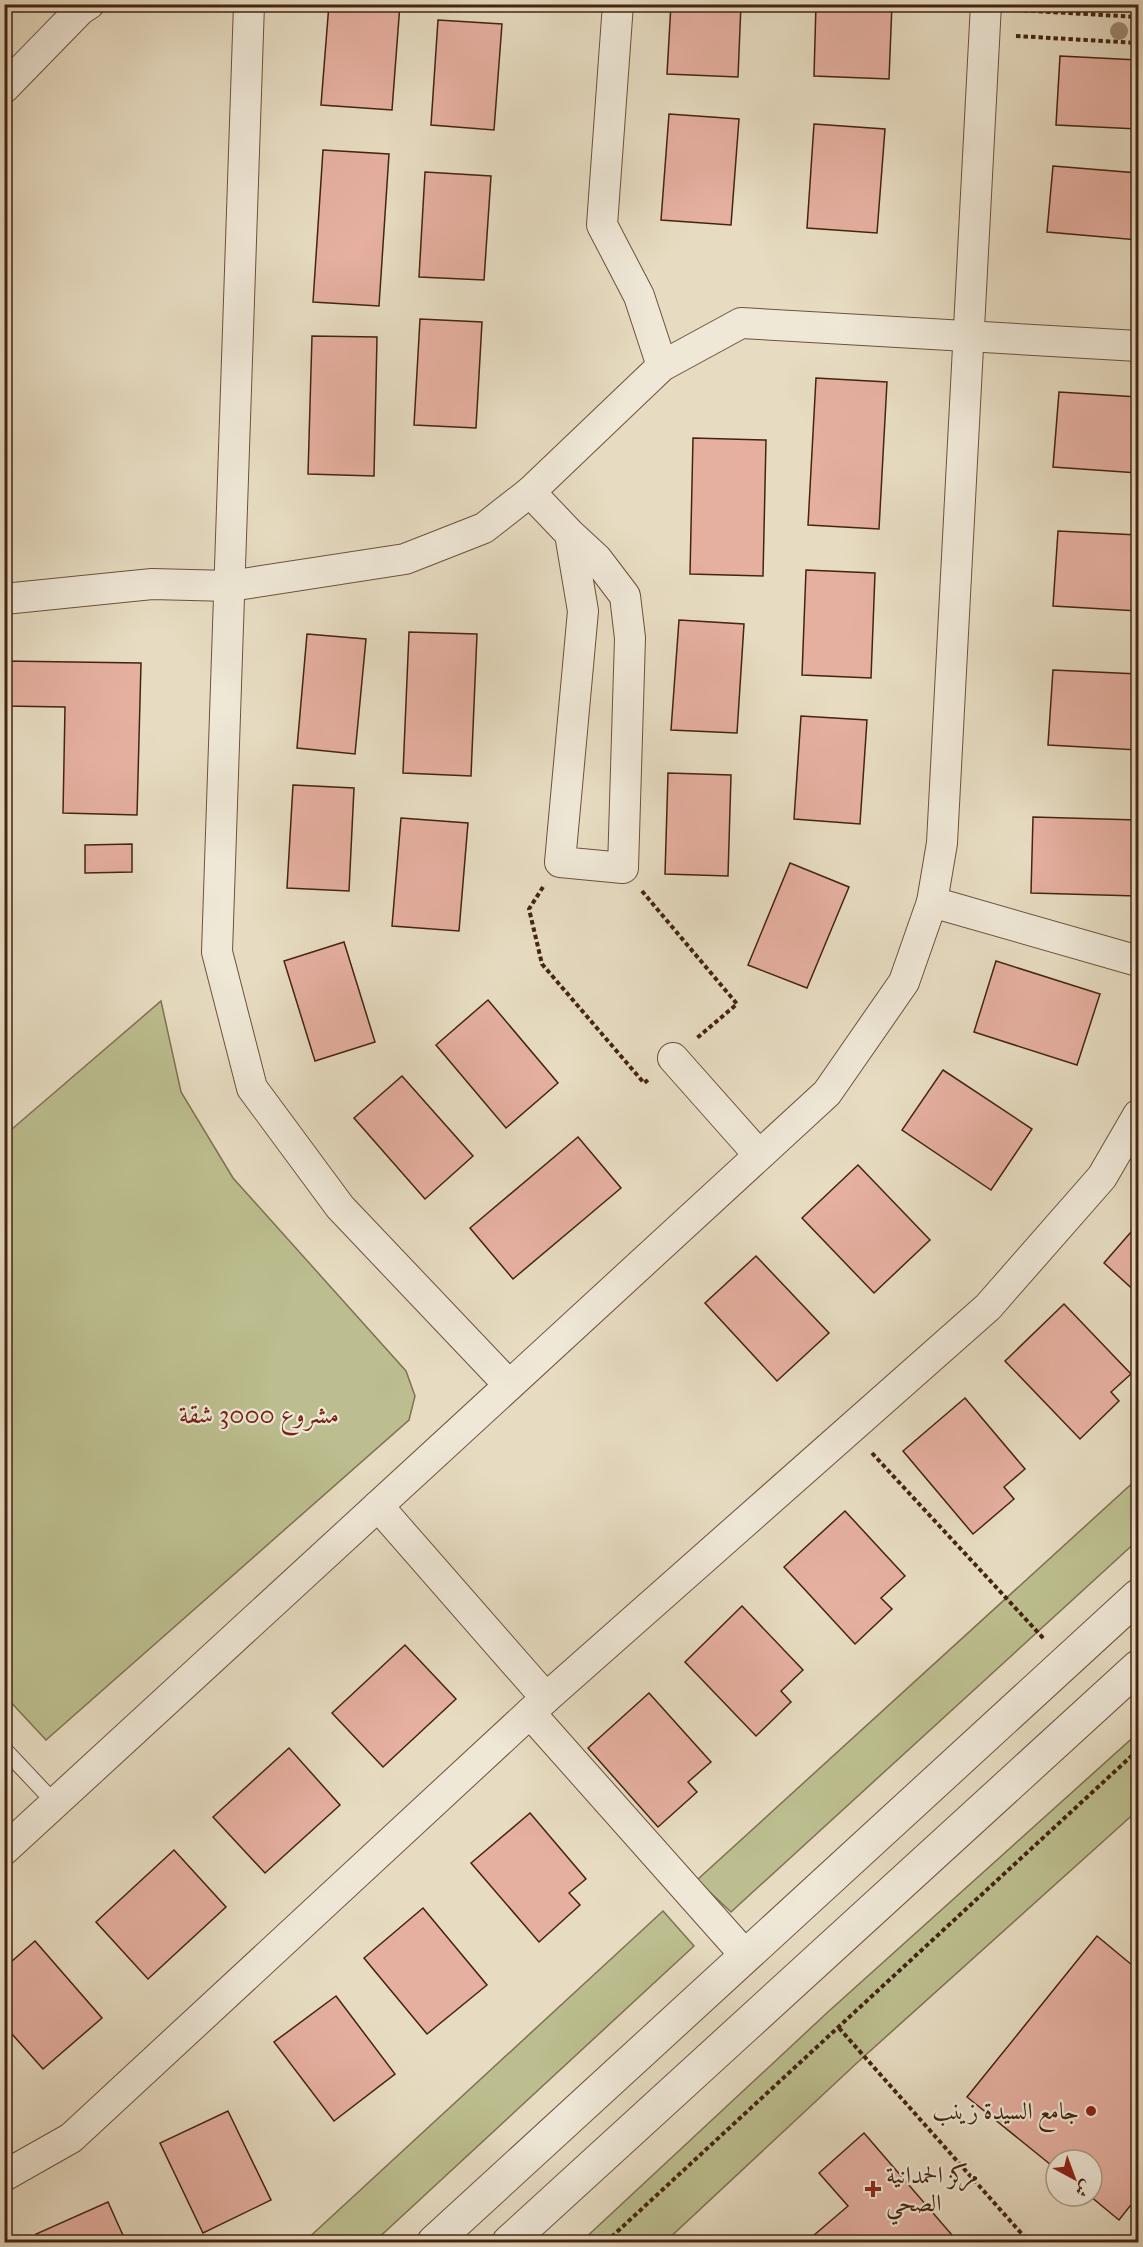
<svg xmlns="http://www.w3.org/2000/svg" width="1143" height="2247" font-family="'IM FELL Great Primer',Amiri,serif">
	<style>
		.green { fill: #bcbe8f; stroke: #807150; stroke-width: 1.5 }
		.building { fill: #e6b0a1; stroke: #442410; stroke-width: 1.5 }
		.lines { fill: none; stroke-linecap: round; stroke-linejoin: round }
		.service-casing { stroke: #6d523c; stroke-width: 17 }
		.minor-casing { stroke: #6d523c; stroke-width: 32 }
		.tertiary-casing { stroke: #6d523c; stroke-width: 35 }
		.path { stroke: #442410; stroke-width: 4; stroke-dasharray: 4.5 3; stroke-linecap: butt }
		.service { stroke: #efe8d7; stroke-width: 15 }
		.minor { stroke: #efe8d7; stroke-width: 30 }
		.tertiary { stroke: #efe8d7; stroke-width: 33 }
		.tree { fill: #9e8c72 }
		.poi-dot { fill: #8f2418; stroke: #efe8d7; stroke-width: 2 }
		.labels { text-anchor: middle; dominant-baseline: central; stroke-width: 4.5; stroke-linejoin: round; paint-order: stroke }
		.poi-label { font-size: 24px; fill: #442410; stroke: #efe8d7; text-anchor: end }
		.neighbourhood-label { font-size: 26px; fill: #7a1f14; stroke: #efe8d7 }
	</style>
	<rect width="100%" height="100%" fill="#e7dcc2"/>
	<filter id="stains"><feTurbulence type="fractalNoise" baseFrequency=".00333" numOctaves="4"/><feColorMatrix values="0 0 0 0 .2 0 0 0 0 .09 0 0 0 0 .02 0 0 0 .5 -.17"/></filter>
	<radialGradient id="worn" r=".72"><stop offset=".6" stop-color="#630" stop-opacity="0"/><stop offset="1" stop-color="#630" stop-opacity=".3"/></radialGradient>
	<g class="green">
		<polygon points="161,1001 181,1092 233,1178 406,1371 415,1396 409,1420 46,1740 5,1696 5,1135"/>
		<polygon points="1138,1478 1138,1540 731,1912 697,1880"/>
		<polygon points="1138,1733 1138,1810 859,2061 665,2242 581,2242 829,2011"/>
		<polygon points="663,1911 694,1946 374,2242 304,2242"/>
	</g>
	<g class="building">
		<polygon points="329,4 400,4 392,110 321,105"/>
		<polygon points="671,4 741,4 738,77 667,74"/>
		<polygon points="816,4 892,4 889,79 814,76"/>
		<polygon points="438,20 502,24 494,130 431,125"/>
		<polygon points="1060,56 1138,60 1138,129 1056,125"/>
		<polygon points="669,114 739,119 731,225 661,220"/>
		<polygon points="814,124 885,129 877,233 807,228"/>
		<polygon points="323,150 389,154 379,306 313,302"/>
		<polygon points="1053,166 1138,173 1138,240 1047,232"/>
		<polygon points="425,172 491,176 484,280 419,277"/>
		<polygon points="420,319 482,322 476,428 414,425"/>
		<polygon points="312,336 377,337 374,476 308,474"/>
		<polygon points="816,378 887,382 879,529 808,525"/>
		<polygon points="1059,392 1138,397 1138,473 1053,467"/>
		<polygon points="693,438 766,440 763,576 690,574"/>
		<polygon points="1058,531 1138,535 1138,611 1053,606"/>
		<polygon points="806,570 875,573 871,678 802,675"/>
		<polygon points="679,620 744,624 737,733 671,730"/>
		<polygon points="409,632 477,634 471,776 403,773"/>
		<polygon points="307,634 366,639 355,754 297,748"/>
		<polygon points="4,661 141,663 137,815 63,813 65,707 4,706"/>
		<polygon points="1053,670 1138,674 1138,750 1048,745"/>
		<polygon points="801,716 867,720 860,824 794,819"/>
		<polygon points="668,773 731,775 728,876 665,874"/>
		<polygon points="293,785 354,788 349,891 287,888"/>
		<polygon points="1033,817 1138,820 1137,896 1031,893"/>
		<polygon points="401,818 468,823 459,931 392,926"/>
		<polygon points="132,844 132,872 85,873 85,845"/>
		<polygon points="790,863 849,887 807,988 748,965"/>
		<polygon points="344,942 375,1042 315,1061 284,961"/>
		<polygon points="996,961 1100,994 1077,1065 974,1032"/>
		<polygon points="488,1000 558,1083 506,1128 436,1045"/>
		<polygon points="943,1070 1032,1129 991,1190 902,1130"/>
		<polygon points="402,1076 473,1156 425,1199 354,1118"/>
		<polygon points="578,1137 621,1188 513,1279 470,1228"/>
		<polygon points="858,1165 930,1240 874,1293 802,1218"/>
		<polygon points="1138,1224 1138,1294 1104,1263"/>
		<polygon points="756,1256 829,1333 777,1381 705,1303"/>
		<polygon points="1064,1304 1131,1374 1111,1392 1119,1401 1080,1439 1005,1361"/>
		<polygon points="965,1398 1025,1469 1004,1487 1014,1499 973,1534 903,1451"/>
		<polygon points="845,1511 905,1576 881,1598 892,1609 855,1644 784,1567"/>
		<polygon points="742,1606 803,1670 781,1691 791,1702 756,1736 685,1662"/>
		<polygon points="405,1645 456,1699 383,1767 332,1713"/>
		<polygon points="649,1693 711,1762 688,1782 697,1792 658,1827 588,1748"/>
		<polygon points="289,1748 340,1805 265,1873 213,1817"/>
		<polygon points="530,1813 586,1879 569,1893 580,1905 539,1942 471,1863"/>
		<polygon points="174,1850 226,1907 148,1979 96,1922"/>
		<polygon points="423,1908 487,1985 427,2034 364,1958"/>
		<polygon points="1097,1936 1138,1970 1138,2212 1130,2206 1119,2220 1090,2196 1092,2196 1092,2160 1056,2160 1056,2169 967,2097"/>
		<polygon points="35,1941 102,2018 43,2069 4,2025 4,1968"/>
		<polygon points="336,1996 395,2074 334,2121 274,2042"/>
		<polygon points="228,2111 271,2200 203,2233 160,2143"/>
		<polygon points="864,2133 958,2242 806,2242 848,2206 819,2173"/>
		<polygon points="108,2202 126,2242 40,2242 36,2234"/>
	</g>
	<g class="lines">
		<g class="service-casing">
			<polyline id="service" points="4,1749 55,1803"/>
		</g>
		<g class="minor-casing">
			<g id="minor">
				<polyline points="249,4 217,952 252,1088 340,1207 509,1385"/>
				<polyline points="618,4 602,225 639,296 662,366"/>
				<polyline points="4,88 80,10 89,4"/>
				<polyline points="530,492 570,534 583,611 560,862 623,868 630,638 625,596 597,559 570,534"/>
				<polyline points="4,599 152,584 230,586 405,559 484,528 530,492 662,366 741,323 1138,346"/>
				<polyline points="932,902 1138,961"/>
				<polyline points="673,1058 759,1155"/>
				<polyline points="378,1506 546,1698"/>
				<polyline points="530,1713 746,1956"/>
				<polyline points="4,1850 827,1093 904,982 932,902 942,843 986,4"/>
				<polyline points="4,2176 71,2138 546,1698 988,1307 1102,1177 1138,1115"/>
			</g>
		</g>
		<g class="tertiary-casing">
			<g id="tertiary">
				<polyline points="434,2242 1138,1596"/>
				<polyline points="509,2242 1138,1667"/>
			</g>
		</g>
		<g class="path">
			<polyline points="1016,10 1138,17"/>
			<polyline points="1016,36 1138,43"/>
			<polyline points="543,887 529,909 542,964 644,1083 648,1080"/>
			<polyline points="642,891 737,1004 697,1038"/>
			<polyline points="872,1453 1044,1639"/>
			<polyline points="839,2028 1029,2242"/>
			<polyline points="606,2242 1138,1750"/>
		</g>
		<use href="#service" class="service"/>
		<use href="#minor" class="minor"/>
		<use href="#tertiary" class="tertiary"/>
	</g>
	<circle class="tree" cx="1119" cy="31" r="9"/>
	<g class="poi-dot">
		<circle cx="1091" cy="2111" r="6"/>
		<path d="M870 2180h6v6h6v6h-6v6h-6v-6h-6v-6h6z"/>
	</g>
	<g class="labels">
		<g class="poi-label">
			<text x="1079" y="2111">جامع السيدة زينب</text>
			<text x="886" y="2175" text-anchor="start">مركز الحمدانية<tspan x="886" dy="28">الصحي</tspan></text>
		</g>
		<g class="neighbourhood-label">
			<text x="259" y="1414">مشروع 3000 شقة</text>
		</g>
	</g>
	<rect width="1143" height="2247" fill="none" stroke="#e7dcc2" stroke-width="24"/>
	<rect x="6" y="6" width="1131" height="2235" fill="none" stroke="#442410" stroke-width="3"/>
	<rect x="12" y="12" width="1119" height="2223" fill="none" stroke="#442410" stroke-width="1.5"/>
	<g transform="translate(1074 2178) rotate(139)"><circle r="28" fill="#efe8d7" stroke="#ab9a87" stroke-width="1.5"/>
	<path d="M0-4.5L10 22L0 15L-10 22Z" fill="#8f2418"/>
	<text y="-9" font-size="16" font-weight="bold" text-anchor="middle" fill="#442410">ش</text>
	</g>
	<rect width="100%" height="100%" filter="url(#stains)"/>
	<rect width="100%" height="100%" fill="url(#worn)"/>
</svg>
